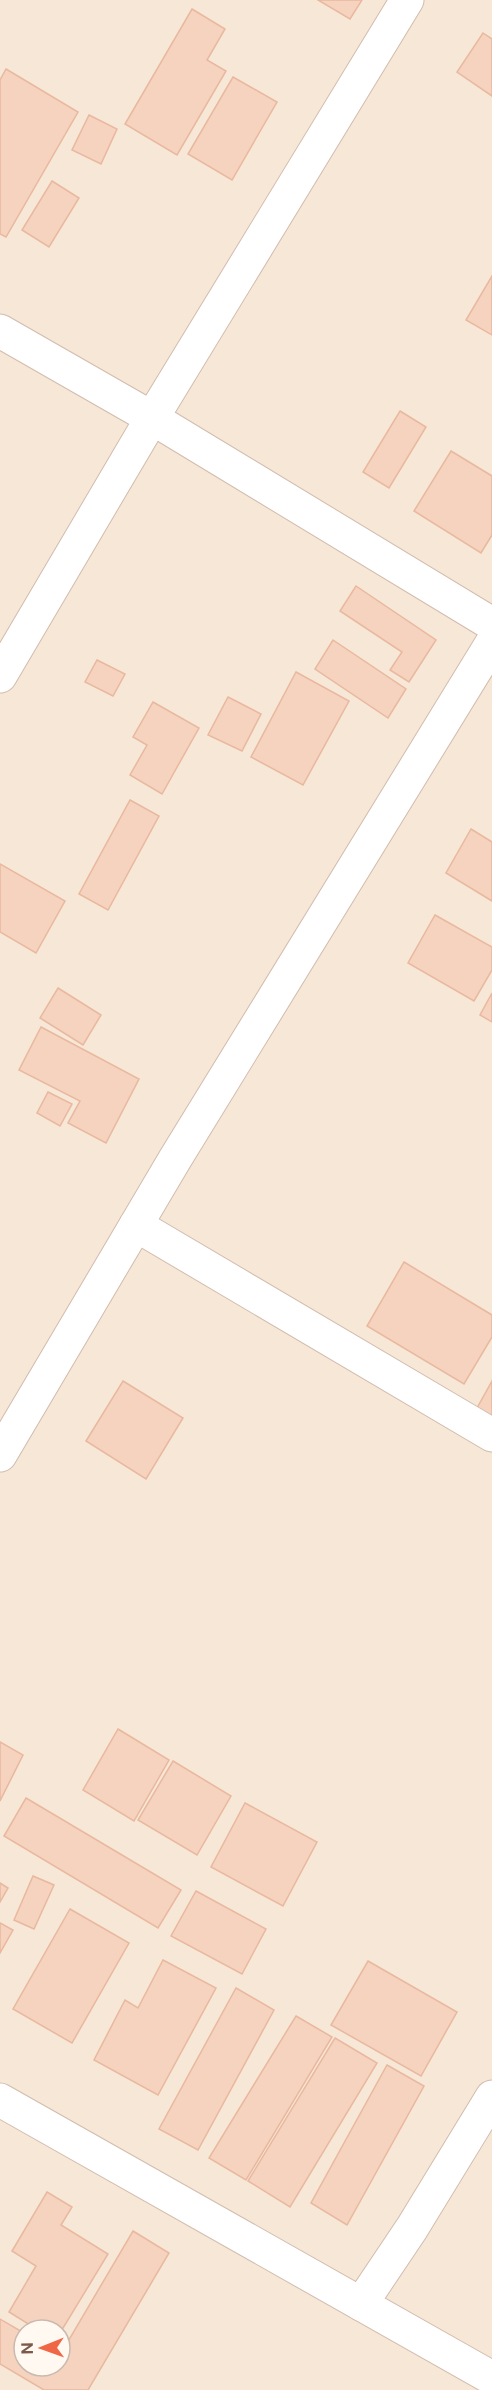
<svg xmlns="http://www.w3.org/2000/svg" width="492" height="2390" font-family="'Public Sans',sans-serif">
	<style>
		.residential { fill: #f6e7d7; fill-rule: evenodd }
		.building { fill: #f5d3bf; stroke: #e9b89e; stroke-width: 1.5 }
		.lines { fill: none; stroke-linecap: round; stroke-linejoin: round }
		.minor-casing { stroke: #d2bcad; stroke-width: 35 }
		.minor { stroke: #fff; stroke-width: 33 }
	</style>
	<rect width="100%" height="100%" fill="#fef5e9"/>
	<path class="residential" d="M0,0H492V2390H0ZM24,2330H60V2366H24Z"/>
	<g class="building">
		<polygon points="318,0 362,0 350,19"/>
		<polygon points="192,9 225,29 207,60 226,71 177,155 125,124"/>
		<polygon points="483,33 492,39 492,96 457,72"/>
		<polygon points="6,69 78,112 6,237 0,234 0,80"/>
		<polygon points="233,77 277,102 232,180 188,154"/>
		<polygon points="89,115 117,129 101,164 72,150"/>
		<polygon points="52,181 79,198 49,247 22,230"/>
		<polygon points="492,276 492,335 466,320"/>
		<polygon points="400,411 426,427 389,488 363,472"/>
		<polygon points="451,451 492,476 492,535 481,553 414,511"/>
		<polygon points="356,586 436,640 409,682 390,670 402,652 340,611"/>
		<polygon points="333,640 406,689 388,718 315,669"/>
		<polygon points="97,660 125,674 113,696 85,682"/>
		<polygon points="296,672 349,701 303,785 251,757"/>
		<polygon points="228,697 261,714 242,751 208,735"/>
		<polygon points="153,702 199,728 162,794 130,775 147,745 133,737"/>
		<polygon points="130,800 159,816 108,910 79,894"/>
		<polygon points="471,829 492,842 492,901 446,873"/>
		<polygon points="0,864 65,901 36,953 0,932"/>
		<polygon points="435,915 492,947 492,970 474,1001 408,963"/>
		<polygon points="58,988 101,1015 83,1045 40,1018"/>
		<polygon points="492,993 492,1022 480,1015"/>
		<polygon points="41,1027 139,1079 106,1143 68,1123 80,1101 19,1070"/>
		<polygon points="48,1092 72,1104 60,1126 37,1113"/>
		<polygon points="404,1262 492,1315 492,1337 464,1384 367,1326"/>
		<polygon points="123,1381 183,1418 146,1479 86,1441"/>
		<polygon points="492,1381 492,1428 472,1417"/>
		<polygon points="118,1729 169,1760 134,1821 83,1790"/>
		<polygon points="0,1742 23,1755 0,1801"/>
		<polygon points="173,1761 231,1796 197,1855 138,1820"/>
		<polygon points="26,1798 181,1890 158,1928 4,1836"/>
		<polygon points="245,1803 317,1842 283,1906 211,1867"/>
		<polygon points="33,1876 54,1885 34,1929 14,1920"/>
		<polygon points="0,1883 8,1888 0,1902"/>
		<polygon points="196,1891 266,1929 242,1974 171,1936"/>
		<polygon points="70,1909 129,1943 72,2043 13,2009"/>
		<polygon points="0,1923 13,1930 0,1953"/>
		<polygon points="163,1960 216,1988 158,2095 94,2060 125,2000 138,2008"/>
		<polygon points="368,1961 457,2012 421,2076 331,2025"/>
		<polygon points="236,1988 274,2010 198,2150 159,2129"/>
		<polygon points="296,2016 332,2037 246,2180 209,2158"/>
		<polygon points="335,2038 377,2063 290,2207 248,2181"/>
		<polygon points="387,2065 424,2086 347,2225 311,2203"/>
		<polygon points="47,2192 72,2207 61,2225 108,2254 60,2333 60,2330 38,2330 9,2312 36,2266 12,2251"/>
		<polygon points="133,2231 169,2253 88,2390 44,2390 0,2364 0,2319 24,2333 24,2366 60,2366 60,2355"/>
	</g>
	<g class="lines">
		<g class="minor-casing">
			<g id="minor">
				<polyline points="0,331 152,418 492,624"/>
				<polyline points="0,676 152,418 407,0"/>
				<polyline points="136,1225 492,1435"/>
				<polyline points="0,1455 175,1159 492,643"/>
				<polyline points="0,2100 492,2378"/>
				<polyline points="361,2304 412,2228 492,2097"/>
			</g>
		</g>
		<use href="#minor" class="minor"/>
	</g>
	<g transform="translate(42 2348) rotate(269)"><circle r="28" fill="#fff9f1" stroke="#cab9ae" stroke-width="1.5"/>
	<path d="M0-4.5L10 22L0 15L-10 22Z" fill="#ef6747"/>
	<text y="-9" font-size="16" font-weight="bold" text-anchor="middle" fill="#7b5a4a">N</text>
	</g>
</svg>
